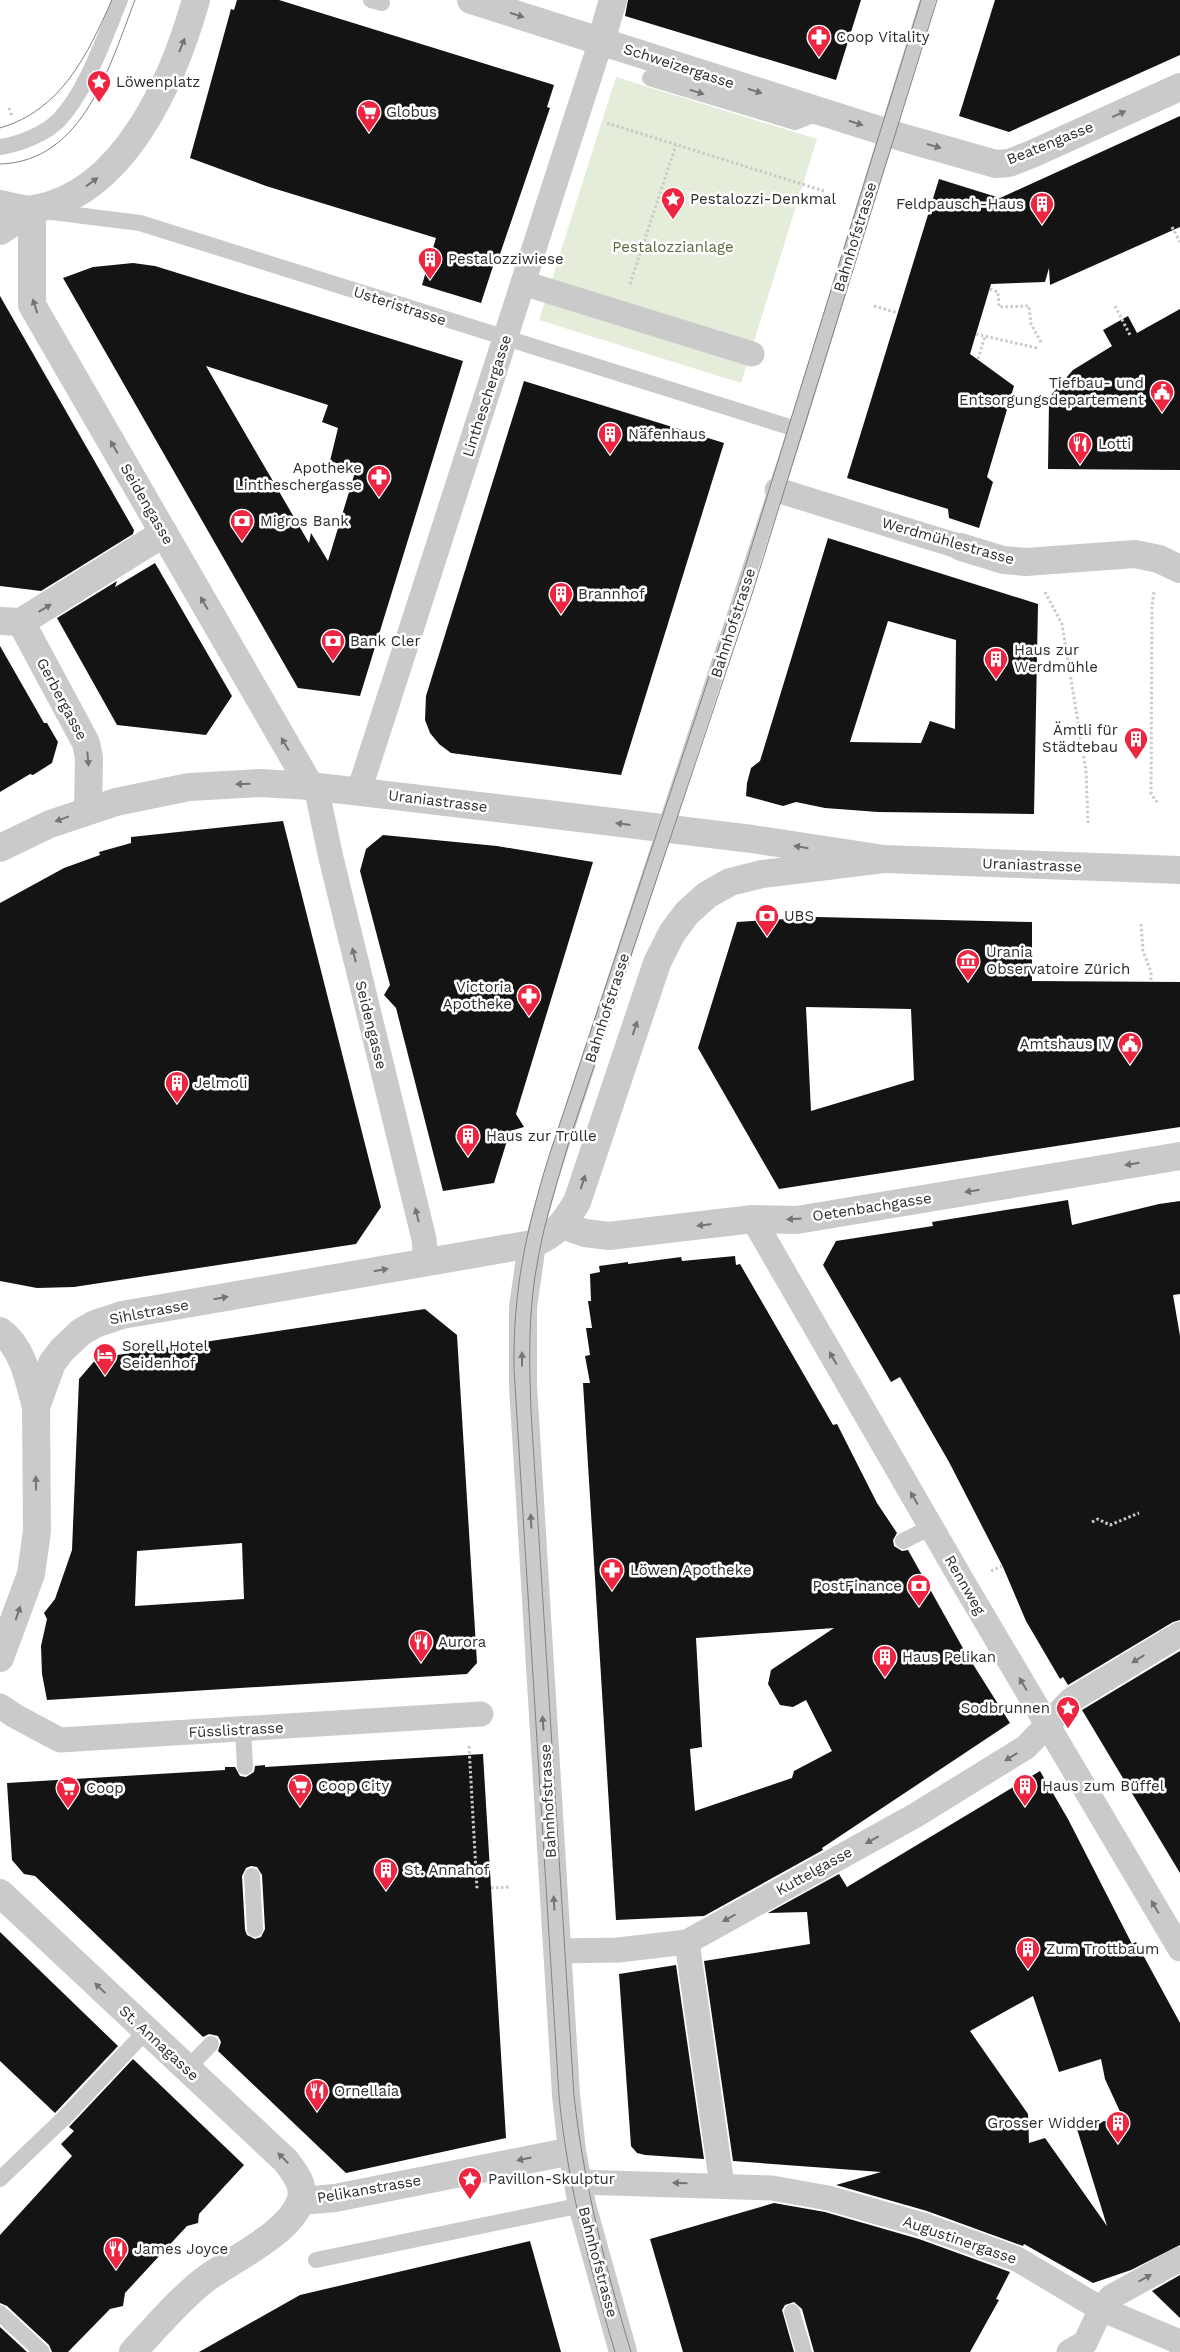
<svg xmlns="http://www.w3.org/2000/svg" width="1180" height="2352" font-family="'Work Sans',sans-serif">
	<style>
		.green { fill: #e4ecda }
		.building { fill: #141414; fill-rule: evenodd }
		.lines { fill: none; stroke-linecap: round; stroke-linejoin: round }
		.path { stroke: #cacaca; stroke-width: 3; stroke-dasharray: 2.5 2.5; stroke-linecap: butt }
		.service { stroke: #cacaca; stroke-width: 16 }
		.pedestrian { stroke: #cacaca; stroke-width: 25 }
		.minor { stroke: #cacaca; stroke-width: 28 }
		.tertiary { stroke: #cacaca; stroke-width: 28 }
		.tram { stroke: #828282; stroke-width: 1 }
		.oneway { fill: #747474 }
		.labels { text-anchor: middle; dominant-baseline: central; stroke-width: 5; stroke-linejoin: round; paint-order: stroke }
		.poi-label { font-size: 15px; fill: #2d2d2d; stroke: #fff; text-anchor: start }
		.street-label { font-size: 15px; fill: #2d2d2d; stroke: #fff }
		.park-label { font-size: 15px; fill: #536b38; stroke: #fff }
	</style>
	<rect width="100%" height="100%" fill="#fff"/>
	<polygon class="green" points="616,77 817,139 741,383 539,320"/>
	<g class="building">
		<polygon points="237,0 279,0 554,85 547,107 550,108 500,254 497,254 481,303 422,285 436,238 266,186 190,158 231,9 234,10"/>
		<polygon points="628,0 861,0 836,80 625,16"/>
		<polygon points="995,0 1180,0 1180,55 1009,132 959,116"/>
		<polygon points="1180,116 1180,227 1050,285 1049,268 1045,282 991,284 970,354 1014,386 987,477 993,482 979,528 949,518 948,509 847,478 939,179 1000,198"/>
		<path d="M133,263L155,266L463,361L360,696L298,688L63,278L93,267ZM206,366L328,405L322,422L338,428L330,461L356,469L328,561L311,533L309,543Z"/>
		<polygon points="0,296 134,530 133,534 41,591 0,586"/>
		<polygon points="1180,309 1180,470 1048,469 1049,402 1052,394 1073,370 1112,346 1103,330 1128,316 1137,333"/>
		<polygon points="524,381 724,443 621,775 451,753 439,744 430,733 425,720 426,696"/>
		<path d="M828,538L1038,604L1034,814L878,812L825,808L796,802L783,806L746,796L747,783L751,768L760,761ZM888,621L956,640L955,729L930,721L921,743L850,742Z"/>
		<polygon points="155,563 232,696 206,735 117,725 57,618 117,581 115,587"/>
		<polygon points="0,646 44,723 47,723 58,742 52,763 33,775 30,774 0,792"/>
		<polygon points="283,821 381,1207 356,1244 74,1287 37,1288 0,1281 0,903 64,868 100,855 99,852 131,843 131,837"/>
		<polygon points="383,835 497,846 593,862 516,1114 524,1127 510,1131 494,1183 443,1191 396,1008 384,995 390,985 360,871 366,849"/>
		<path d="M817,917L1032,922V981L1180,982V1127L779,1189L698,1048L737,922ZM806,1007L911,1009L914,1080L811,1111Z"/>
		<polygon points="1068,1200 1072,1225 1159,1204 1180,1201 1180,1294 1173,1295 1180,1336 1180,1620 1173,1622 1068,1685 1063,1677 1060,1679 1026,1621 1003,1567 949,1462 900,1377 891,1382 823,1265 836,1241 933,1226 932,1222"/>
		<path d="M735,1256L736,1265L740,1264L833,1425L837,1424L877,1503L897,1533L893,1540L894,1546L902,1551L908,1550L964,1650L1010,1723L822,1848L823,1850L704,1916L616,1920L583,1383H590L585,1356L590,1355L586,1328H592L588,1301H591L590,1274L600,1272L599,1266L628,1262V1264L681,1257L682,1261ZM834,1628L771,1670L768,1684L780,1705L793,1707L806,1700L832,1751L794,1771L792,1778L695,1811L690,1749L702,1747L696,1638Z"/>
		<path d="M425,1309L457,1335L477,1663L467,1674L47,1700L42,1674L41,1646L47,1619L44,1613L55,1599L72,1550L79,1379L97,1358ZM242,1543L244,1599L135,1606L137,1551Z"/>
		<polygon points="1180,1651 1180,1873 1082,1710"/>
		<path d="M483,1754L506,2138L346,2173L218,2051L221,2042L218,2036L209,2034L203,2037L35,1876L24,1874L12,1860L7,1783L225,1770V1767H235L240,1776L246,1777L254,1772L255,1766L265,1765V1767ZM251,1866L257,1867L262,1875L265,1929L261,1937L255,1939L247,1935L245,1930L242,1876L246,1868Z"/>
		<path d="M1040,1771L1068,1819L1132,1944L1136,1942L1180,2023V2245L1131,2270L1093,2283L1024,2244L1023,2246L927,2211L836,2185L881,2172L733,2161L704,1961L810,1944L807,1912L768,1913L839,1874L847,1887ZM1033,1996L1059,2072L1101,2059L1105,2079L1122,2116L1077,2129L1107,2226L1045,2138L1029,2143L1028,2114L970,2031Z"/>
		<polygon points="0,1932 118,2046 55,2113 0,2061"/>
		<polygon points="676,1965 704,2159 645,2155 637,2153 631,2146 619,1974"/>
		<polygon points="133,2059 244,2165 199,2214 198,2223 187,2226 125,2293 123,2306 110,2309 68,2352 52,2352 49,2345 7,2306 0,2303 0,2235 72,2156 61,2144 74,2131 69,2127"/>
		<polygon points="774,2203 825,2212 919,2239 1010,2272 996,2299 999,2300 970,2352 814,2352 802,2309 794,2302 785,2305 782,2310 794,2352 683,2352 650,2239"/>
		<polygon points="530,2241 561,2352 199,2352 300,2295"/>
		<polygon points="1180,2275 1180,2318 1152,2291"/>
		<polygon points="0,2327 27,2352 0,2352"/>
	</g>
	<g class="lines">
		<g class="path">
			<polyline points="9,108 12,116"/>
			<polyline points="607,123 824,191"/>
			<polyline points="1172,227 1180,242"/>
			<polyline points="630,284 676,145"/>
			<polyline points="990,289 998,292 999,307 1029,306 1031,324 1042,344"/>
			<polyline points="874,306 898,313"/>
			<polyline points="1115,306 1131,337"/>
			<polyline points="976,334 1037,348"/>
			<polyline points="978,359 985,336"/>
			<polyline points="1045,592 1062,624 1086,771 1088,823"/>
			<polyline points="1154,592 1152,605 1151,794 1157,802"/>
			<polyline points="1141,924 1143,951 1151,972 1151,982"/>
			<polyline points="1092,1522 1098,1519 1110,1525 1139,1513"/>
			<polyline points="991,1571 1002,1566"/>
			<polyline points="469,1746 477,1889"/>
			<polyline points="491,1888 510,1887"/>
		</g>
		<g class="service">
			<polyline points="371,0 382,3"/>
			<polyline points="650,78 795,122 820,112"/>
			<path d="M0,147C20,144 45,134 59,120C87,90 104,38 120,0"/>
			<polyline points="44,211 140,223 796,429"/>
			<polyline points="532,1244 551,1176 796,429 928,0"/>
			<polyline points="903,1541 931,1527"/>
			<polyline points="243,1729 245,1767"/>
			<polyline points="252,1876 255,1929"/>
			<polyline points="187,2069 211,2044"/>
			<polyline points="0,2179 67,2115 146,2031"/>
			<polyline points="316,2260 582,2205"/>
			<polyline points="792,2312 804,2352"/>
			<polyline points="0,2313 42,2352"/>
		</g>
		<g class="pedestrian">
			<polyline points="523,283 752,354"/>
			<polyline points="777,490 961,547"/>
			<polyline points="316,787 331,858 424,1239 426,1262"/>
			<polyline points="359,791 601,41"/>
			<polyline points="753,1219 964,1584 1180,1949"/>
			<polyline points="0,1706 15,1716 60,1740 481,1714"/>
			<polyline points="687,1942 722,2185"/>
			<polyline points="557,1951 618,1950 687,1942 916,1815 1026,1747 1071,1700 1180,1634"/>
			<polyline points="578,2182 772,2188 828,2198 923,2225 1017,2259 1101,2309 1175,2340 1180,2344"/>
			<polyline points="1069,2352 1085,2343 1101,2309 1111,2297 1180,2259"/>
		</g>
		<g class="minor">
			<polyline points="471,0 904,138 996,164 1009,163 1032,154 1180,87"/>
			<polyline points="601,41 613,0"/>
			<polyline points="32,210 32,305 310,786"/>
			<polyline points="0,231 32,210"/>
			<polyline points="961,547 1003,560 1026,562 1135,554 1159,559 1180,569"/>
			<polyline points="0,621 21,622 164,533"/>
			<polyline points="21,622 86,743 89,758 88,810"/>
			<polyline points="562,1225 585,1233 609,1236 753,1219 797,1220 1180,1156"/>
			<polyline points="532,1244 523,1307 523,1385 566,2095 572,2151 582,2205 623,2352"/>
			<path d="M0,1331C23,1347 29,1381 36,1407"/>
			<path d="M0,1893L286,2161C295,2173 306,2186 300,2202C288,2235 230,2260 203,2281C178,2301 155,2328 133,2352"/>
			<polyline points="301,2201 335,2198 572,2151"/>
		</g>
		<g class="tertiary">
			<path d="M0,204C10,206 24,211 34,209C125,194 174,78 196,0"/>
			<polyline points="0,848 50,824 116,802 189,787 260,783 310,786 522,811 752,839 884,859 1180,870"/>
			<path d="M0,1658L31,1574L37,1531L36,1407L52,1363L62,1350L81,1332L95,1324L122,1315L532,1244C557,1234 563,1224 577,1202L657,963L672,933L687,913L707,895L730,882L762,874L884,859"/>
		</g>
		<g class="tram">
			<path d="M0,128C62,110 87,55 112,0"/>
			<path d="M0,164C84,162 110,64 135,0"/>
			<path d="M615,2352C589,2264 568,2187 559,2096L514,1369C513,1289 526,1231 549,1156L738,590L921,0"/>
			<path d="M631,2352C605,2265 584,2186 574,2096L531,1411C529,1360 528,1310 538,1259C545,1218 559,1178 570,1138L752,594L937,0"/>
		</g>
	</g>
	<defs><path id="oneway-solid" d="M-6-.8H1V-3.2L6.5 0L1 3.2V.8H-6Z" transform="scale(1.25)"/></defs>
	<g class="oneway">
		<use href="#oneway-solid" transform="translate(517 15) rotate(18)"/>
		<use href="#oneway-solid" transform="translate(182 45) rotate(-68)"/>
		<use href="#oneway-solid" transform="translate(755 91) rotate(18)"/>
		<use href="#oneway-solid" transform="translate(697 92) rotate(17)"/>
		<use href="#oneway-solid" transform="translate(1119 114) rotate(-24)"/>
		<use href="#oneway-solid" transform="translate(856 123) rotate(18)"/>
		<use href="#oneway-solid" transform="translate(934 146) rotate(16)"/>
		<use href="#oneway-solid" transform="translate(92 182) rotate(-36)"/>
		<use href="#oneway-solid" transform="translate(35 306) rotate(-108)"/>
		<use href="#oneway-solid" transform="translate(114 447) rotate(-120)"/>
		<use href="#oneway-solid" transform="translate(204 603) rotate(-120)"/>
		<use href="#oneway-solid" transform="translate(45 608) rotate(-31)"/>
		<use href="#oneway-solid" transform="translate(285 744) rotate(-121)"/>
		<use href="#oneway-solid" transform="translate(88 759) rotate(85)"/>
		<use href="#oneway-solid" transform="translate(243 784) rotate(178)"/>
		<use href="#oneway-solid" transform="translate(62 819) rotate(160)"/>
		<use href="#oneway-solid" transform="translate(623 824) rotate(-173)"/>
		<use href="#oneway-solid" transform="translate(801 847) rotate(-171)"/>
		<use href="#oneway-solid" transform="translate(354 955) rotate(-104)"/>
		<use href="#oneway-solid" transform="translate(635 1028) rotate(-72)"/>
		<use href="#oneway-solid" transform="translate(1132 1164) rotate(171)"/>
		<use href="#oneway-solid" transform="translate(583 1182) rotate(-72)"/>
		<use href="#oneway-solid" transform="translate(972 1191) rotate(171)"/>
		<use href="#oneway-solid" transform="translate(417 1215) rotate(-104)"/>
		<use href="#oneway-solid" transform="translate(794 1219) rotate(177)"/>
		<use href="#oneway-solid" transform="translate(704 1225) rotate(173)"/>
		<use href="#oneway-solid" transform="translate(381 1270) rotate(-10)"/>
		<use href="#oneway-solid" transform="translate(221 1298) rotate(-10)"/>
		<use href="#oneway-solid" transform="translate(833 1358) rotate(-120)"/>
		<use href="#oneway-solid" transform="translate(522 1359) rotate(-90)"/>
		<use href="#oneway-solid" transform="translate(36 1483) rotate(-91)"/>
		<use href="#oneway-solid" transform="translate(914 1498) rotate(-120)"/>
		<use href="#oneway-solid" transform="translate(531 1521) rotate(-93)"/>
		<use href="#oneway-solid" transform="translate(18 1613) rotate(-71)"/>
		<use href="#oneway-solid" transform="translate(1138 1659) rotate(149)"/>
		<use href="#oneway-solid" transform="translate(1023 1684) rotate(-121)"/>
		<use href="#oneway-solid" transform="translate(543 1723) rotate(-94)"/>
		<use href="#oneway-solid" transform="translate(1011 1757) rotate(148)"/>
		<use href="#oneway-solid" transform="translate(872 1840) rotate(151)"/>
		<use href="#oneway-solid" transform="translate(554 1903) rotate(-93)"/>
		<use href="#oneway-solid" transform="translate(1155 1907) rotate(-121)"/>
		<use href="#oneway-solid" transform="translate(729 1918) rotate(151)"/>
		<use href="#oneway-solid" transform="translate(100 1988) rotate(-137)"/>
		<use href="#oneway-solid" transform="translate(283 2158) rotate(-135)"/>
		<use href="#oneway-solid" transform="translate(524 2159) rotate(168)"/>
		<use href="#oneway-solid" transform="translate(680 2183) rotate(-178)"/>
		<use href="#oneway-solid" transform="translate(1145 2278) rotate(-29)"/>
	</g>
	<defs>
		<g id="pharmacy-pin" transform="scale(1.25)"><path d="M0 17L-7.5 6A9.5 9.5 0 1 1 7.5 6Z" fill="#ee2540" stroke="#fff"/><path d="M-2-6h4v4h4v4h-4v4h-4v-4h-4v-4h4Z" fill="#fff"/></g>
		<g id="sight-pin" transform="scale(1.25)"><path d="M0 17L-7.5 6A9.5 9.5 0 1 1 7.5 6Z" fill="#ee2540" stroke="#fff"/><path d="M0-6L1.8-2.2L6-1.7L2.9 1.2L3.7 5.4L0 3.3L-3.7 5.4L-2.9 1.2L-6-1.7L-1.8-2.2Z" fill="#fff"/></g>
		<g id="supermarket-pin" transform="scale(1.25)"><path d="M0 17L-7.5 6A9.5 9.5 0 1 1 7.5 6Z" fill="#ee2540" stroke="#fff"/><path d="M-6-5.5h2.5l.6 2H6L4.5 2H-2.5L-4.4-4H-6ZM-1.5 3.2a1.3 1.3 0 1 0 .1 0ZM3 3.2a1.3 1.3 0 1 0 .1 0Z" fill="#fff"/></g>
		<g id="building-pin" transform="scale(1.25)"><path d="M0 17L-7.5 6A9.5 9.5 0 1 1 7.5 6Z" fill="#ee2540" stroke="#fff"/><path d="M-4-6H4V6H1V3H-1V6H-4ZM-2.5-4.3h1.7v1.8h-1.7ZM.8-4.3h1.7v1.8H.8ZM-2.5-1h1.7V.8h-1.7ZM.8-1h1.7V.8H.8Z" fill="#fff"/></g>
		<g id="civic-pin" transform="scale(1.25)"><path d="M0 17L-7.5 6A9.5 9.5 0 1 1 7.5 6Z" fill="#ee2540" stroke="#fff"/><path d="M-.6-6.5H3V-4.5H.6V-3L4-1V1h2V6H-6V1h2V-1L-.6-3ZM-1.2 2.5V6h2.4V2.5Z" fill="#fff"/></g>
		<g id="restaurant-pin" transform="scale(1.25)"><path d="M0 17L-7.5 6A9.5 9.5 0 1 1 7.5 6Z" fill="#ee2540" stroke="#fff"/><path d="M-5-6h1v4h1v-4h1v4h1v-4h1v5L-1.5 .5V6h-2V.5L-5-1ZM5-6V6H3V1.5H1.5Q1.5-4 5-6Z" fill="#fff"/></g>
		<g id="bank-pin" transform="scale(1.25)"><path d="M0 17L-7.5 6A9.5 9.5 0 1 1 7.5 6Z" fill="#ee2540" stroke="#fff"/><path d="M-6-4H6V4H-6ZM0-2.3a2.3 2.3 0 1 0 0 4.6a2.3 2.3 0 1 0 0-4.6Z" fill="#fff"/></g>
		<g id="museum-pin" transform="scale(1.25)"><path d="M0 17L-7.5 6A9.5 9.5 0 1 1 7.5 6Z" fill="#ee2540" stroke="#fff"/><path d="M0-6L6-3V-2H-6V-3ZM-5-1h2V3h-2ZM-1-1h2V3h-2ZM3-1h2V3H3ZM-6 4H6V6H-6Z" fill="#fff"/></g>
		<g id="hotel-pin" transform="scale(1.25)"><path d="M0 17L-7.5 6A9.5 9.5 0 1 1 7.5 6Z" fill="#ee2540" stroke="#fff"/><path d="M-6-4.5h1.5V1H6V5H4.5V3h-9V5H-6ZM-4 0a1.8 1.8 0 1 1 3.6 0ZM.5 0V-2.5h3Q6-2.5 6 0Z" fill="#fff"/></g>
	</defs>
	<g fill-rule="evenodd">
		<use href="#pharmacy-pin" x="819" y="37"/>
		<use href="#sight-pin" x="99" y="82"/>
		<use href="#supermarket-pin" x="369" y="112"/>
		<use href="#sight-pin" x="673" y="199"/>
		<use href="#building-pin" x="1042" y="204"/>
		<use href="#building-pin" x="430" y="259"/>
		<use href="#civic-pin" x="1162" y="392"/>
		<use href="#building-pin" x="610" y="434"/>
		<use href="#restaurant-pin" x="1080" y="444"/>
		<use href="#pharmacy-pin" x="379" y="477"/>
		<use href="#bank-pin" x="242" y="521"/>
		<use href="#building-pin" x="561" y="594"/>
		<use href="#bank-pin" x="333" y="641"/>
		<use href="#building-pin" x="996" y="659"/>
		<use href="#building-pin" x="1136" y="739"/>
		<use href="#bank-pin" x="767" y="916"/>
		<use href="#museum-pin" x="968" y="961"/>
		<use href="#pharmacy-pin" x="529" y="996"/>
		<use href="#civic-pin" x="1130" y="1044"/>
		<use href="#building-pin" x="177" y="1083"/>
		<use href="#building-pin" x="468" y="1136"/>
		<use href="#hotel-pin" x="105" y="1355"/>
		<use href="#pharmacy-pin" x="612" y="1570"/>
		<use href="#bank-pin" x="919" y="1586"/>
		<use href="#restaurant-pin" x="421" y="1642"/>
		<use href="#building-pin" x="885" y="1657"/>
		<use href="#sight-pin" x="1068" y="1708"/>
		<use href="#supermarket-pin" x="300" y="1786"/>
		<use href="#building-pin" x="1025" y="1786"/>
		<use href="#supermarket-pin" x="68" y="1788"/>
		<use href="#building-pin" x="386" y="1870"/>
		<use href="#building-pin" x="1028" y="1949"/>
		<use href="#restaurant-pin" x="317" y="2091"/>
		<use href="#building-pin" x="1118" y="2123"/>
		<use href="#sight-pin" x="470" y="2179"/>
		<use href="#restaurant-pin" x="116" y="2249"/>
	</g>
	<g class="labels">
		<g class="poi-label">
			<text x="836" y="37">Coop Vitality</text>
			<text x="116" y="82">Löwenplatz</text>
			<text x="386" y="112">Globus</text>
			<text x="690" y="199">Pestalozzi-Denkmal</text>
			<text x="1024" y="204" text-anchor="end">Feldpausch-Haus</text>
			<text x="448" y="259">Pestalozziwiese</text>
			<text x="1144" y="383" text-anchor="end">Tiefbau- und<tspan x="1144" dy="17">Entsorgungsdepartement</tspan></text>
			<text x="628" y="434">Näfenhaus</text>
			<text x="1098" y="444">Lotti</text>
			<text x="362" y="468" text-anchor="end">Apotheke<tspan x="362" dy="17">Lintheschergasse</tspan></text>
			<text x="260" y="521">Migros Bank</text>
			<text x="578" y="594">Brannhof</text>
			<text x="350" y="641">Bank Cler</text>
			<text x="1014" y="650">Haus zur<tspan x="1014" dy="17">Werdmühle</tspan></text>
			<text x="1118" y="730" text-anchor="end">Ämtli für<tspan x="1118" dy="17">Städtebau</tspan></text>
			<text x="784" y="916">UBS</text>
			<text x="986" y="952">Urania<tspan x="986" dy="17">Observatoire Zürich</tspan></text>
			<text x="512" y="987" text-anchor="end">Victoria<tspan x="512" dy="17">Apotheke</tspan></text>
			<text x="1112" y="1044" text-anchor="end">Amtshaus IV</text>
			<text x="194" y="1083">Jelmoli</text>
			<text x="486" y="1136">Haus zur Trülle</text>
			<text x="122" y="1346">Sorell Hotel<tspan x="122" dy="17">Seidenhof</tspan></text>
			<text x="630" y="1570">Löwen Apotheke</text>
			<text x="902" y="1586" text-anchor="end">PostFinance</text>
			<text x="438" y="1642">Aurora</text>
			<text x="902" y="1657">Haus Pelikan</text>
			<text x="1050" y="1708" text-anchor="end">Sodbrunnen</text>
			<text x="318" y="1786">Coop City</text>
			<text x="1042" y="1786">Haus zum Büffel</text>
			<text x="86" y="1788">Coop</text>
			<text x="404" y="1870">St. Annahof</text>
			<text x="1046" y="1949">Zum Trottbaum</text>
			<text x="334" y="2091">Ornellaia</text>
			<text x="1100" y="2123" text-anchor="end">Grosser Widder</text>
			<text x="488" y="2179">Pavillon-Skulptur</text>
			<text x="134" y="2249">James Joyce</text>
		</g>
		<g class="street-label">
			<text transform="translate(679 66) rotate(18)">Schweizergasse</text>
			<text transform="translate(1050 143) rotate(-22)">Beatengasse</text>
			<text transform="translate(855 237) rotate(-73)">Bahnhofstrasse</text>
			<text transform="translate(400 306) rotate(18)">Usteristrasse</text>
			<text transform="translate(487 396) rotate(-72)">Lintheschergasse</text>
			<text transform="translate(147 504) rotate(60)">Seidengasse</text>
			<text transform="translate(948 541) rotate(16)">Werdmühlestrasse</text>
			<text transform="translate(733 623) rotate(-72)">Bahnhofstrasse</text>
			<text transform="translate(62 699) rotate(62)">Gerbergasse</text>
			<text transform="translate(438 801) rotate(7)">Uraniastrasse</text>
			<text transform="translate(1032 865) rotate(2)">Uraniastrasse</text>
			<text transform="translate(607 1008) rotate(-72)">Bahnhofstrasse</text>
			<text transform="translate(371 1025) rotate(76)">Seidengasse</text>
			<text transform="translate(872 1207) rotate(-9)">Oetenbachgasse</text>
			<text transform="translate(149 1312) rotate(-11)">Sihlstrasse</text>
			<text transform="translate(965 1585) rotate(60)">Rennweg</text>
			<text transform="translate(236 1730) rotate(-3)">Füsslistrasse</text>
			<text transform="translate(548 1801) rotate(-93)">Bahnhofstrasse</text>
			<text transform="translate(814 1871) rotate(-29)">Kuttelgasse</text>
			<text transform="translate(159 2043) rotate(43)">St. Annagasse</text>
			<text transform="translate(369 2189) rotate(-10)">Pelikanstrasse</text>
			<text transform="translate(960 2240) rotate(19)">Augustinergasse</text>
			<text transform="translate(598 2262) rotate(75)">Bahnhofstrasse</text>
		</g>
		<g class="park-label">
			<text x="673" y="247">Pestalozzianlage</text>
		</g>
	</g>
</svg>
